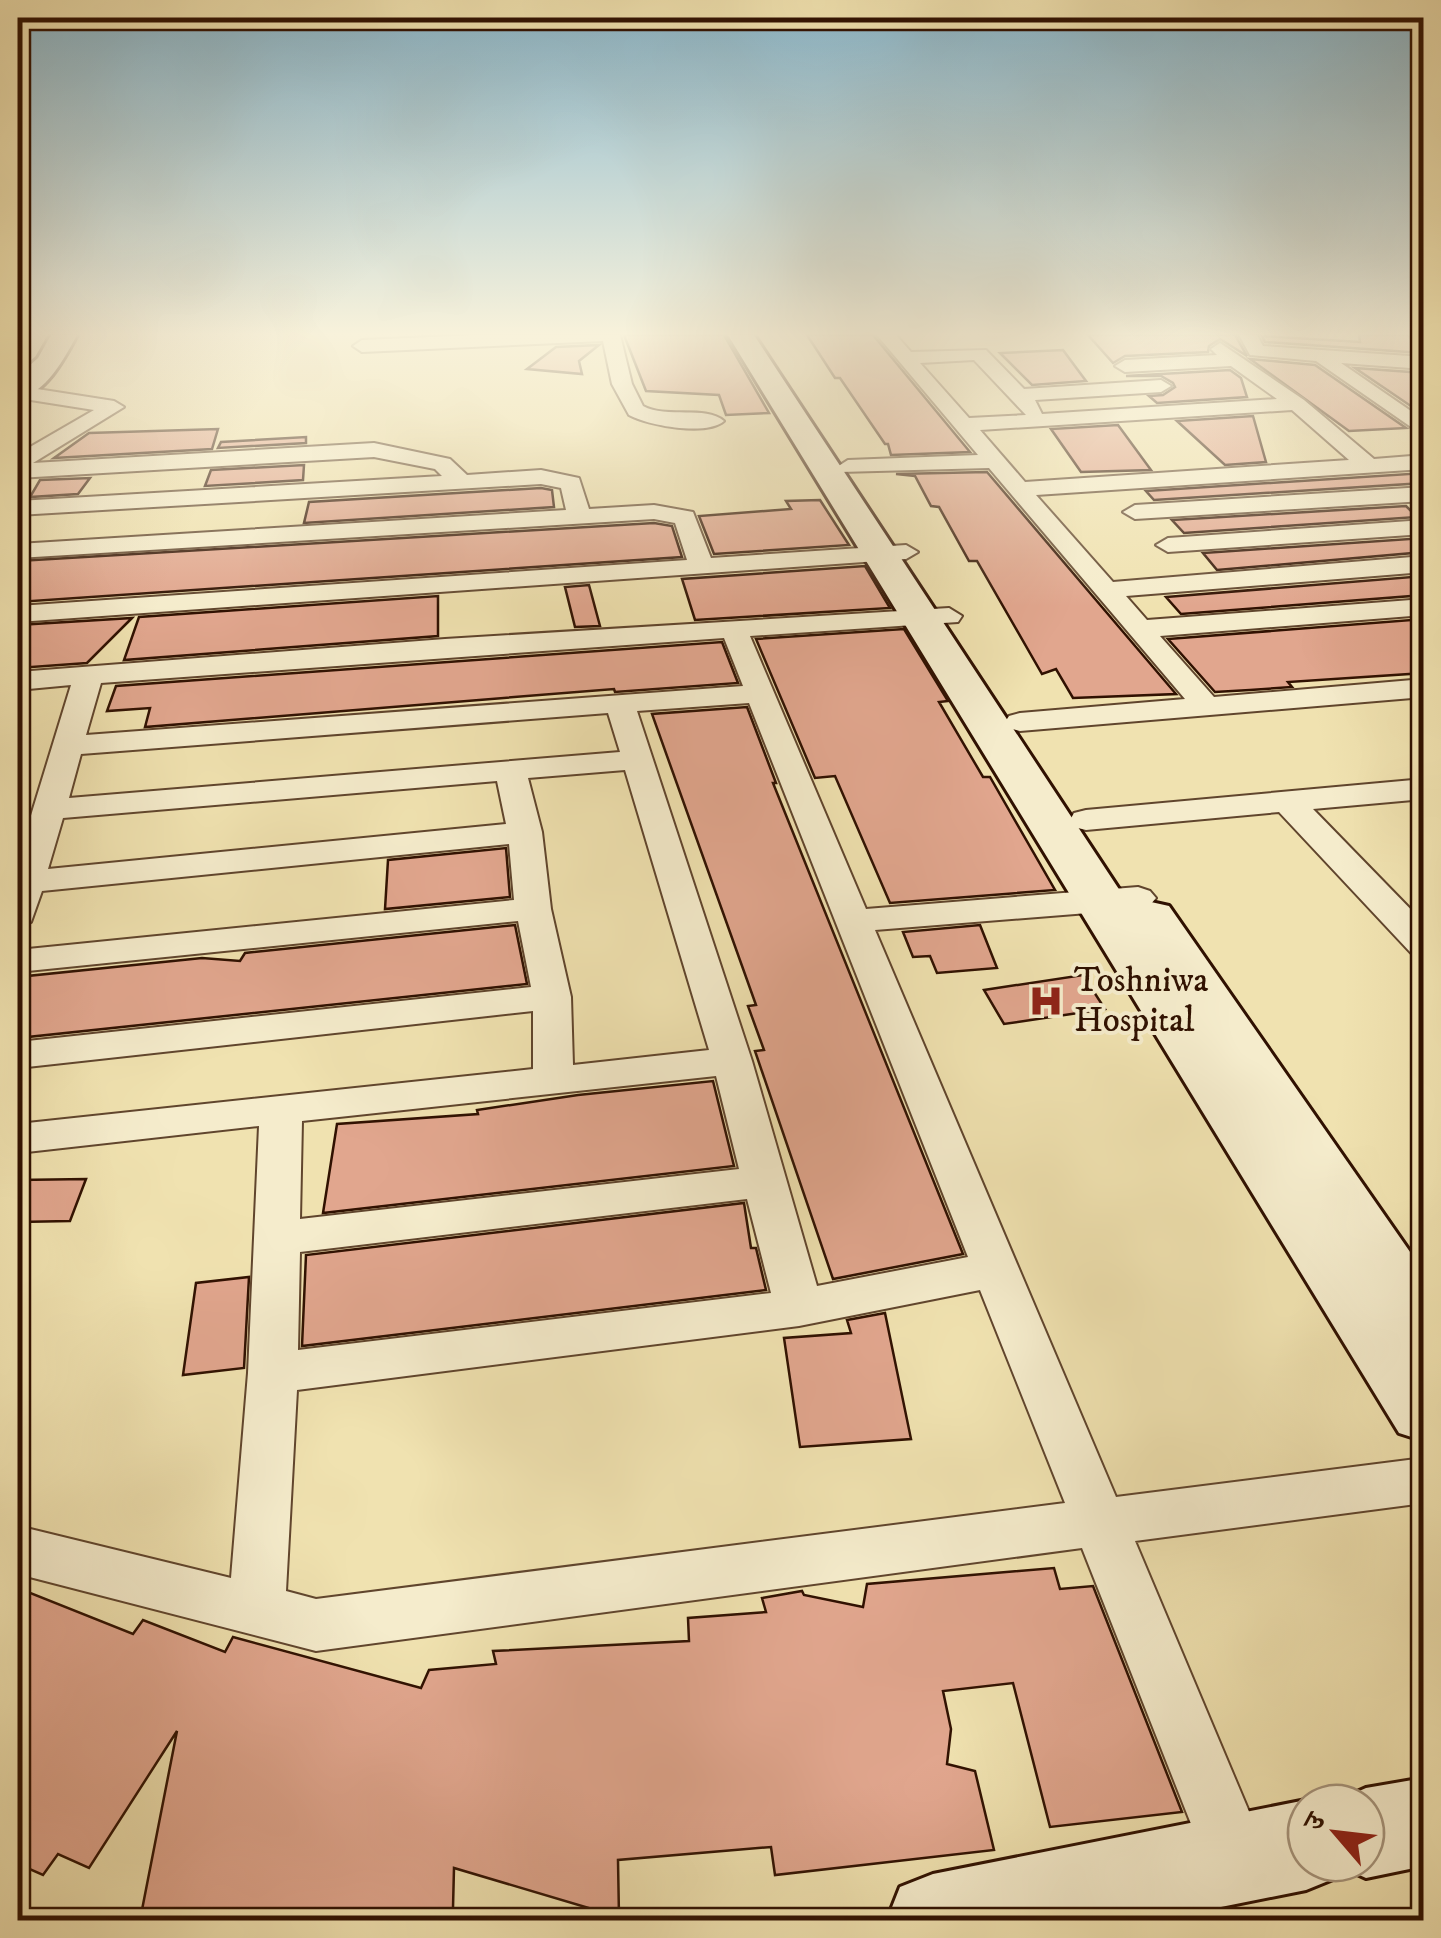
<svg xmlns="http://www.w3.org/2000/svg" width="1441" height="1938" font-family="'IM FELL DW Pica','Noto Serif Devanagari',serif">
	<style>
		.building { fill: #e1a68e; stroke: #301101; stroke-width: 2.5 }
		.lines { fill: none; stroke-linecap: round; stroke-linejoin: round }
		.street-casing { stroke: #60452d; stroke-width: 4 }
		.secondary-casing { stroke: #301101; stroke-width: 6 }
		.street { fill: #f5eccc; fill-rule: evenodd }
		.secondary { fill: #f5eccc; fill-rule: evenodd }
		.labels { text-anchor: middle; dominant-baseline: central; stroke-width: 8; stroke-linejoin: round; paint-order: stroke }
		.poi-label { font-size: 35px; fill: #301101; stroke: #f5eccc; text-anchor: start }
	</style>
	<rect width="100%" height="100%" fill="#f0e2b0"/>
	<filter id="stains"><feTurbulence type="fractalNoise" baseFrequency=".002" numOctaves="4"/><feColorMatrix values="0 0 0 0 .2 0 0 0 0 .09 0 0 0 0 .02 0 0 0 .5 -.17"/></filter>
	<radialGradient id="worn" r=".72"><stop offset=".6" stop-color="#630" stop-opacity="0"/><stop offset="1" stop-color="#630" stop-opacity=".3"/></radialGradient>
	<g class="building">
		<polygon points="624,335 724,335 769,413 726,415 719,395 646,391"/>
		<polygon points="807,335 873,335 970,452 891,455 888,444 885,444 840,378 835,378"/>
		<polygon points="1088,335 1235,335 1247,356 1220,339 1209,346 1208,352 1125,356 1113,363"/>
		<polygon points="1359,335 1408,335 1423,353 1265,342 1262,336 1360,342"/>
		<polygon points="599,345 579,361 582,374 527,369 556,347"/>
		<polygon points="1063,350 1086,381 1032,385 1000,353"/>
		<polygon points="1250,359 1315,365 1406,428 1349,431"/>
		<polygon points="1355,368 1424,373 1424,415"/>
		<polygon points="1230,370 1241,378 1247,397 1157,403 1149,396 1163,395 1175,387 1173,383 1161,376 1126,376"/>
		<polygon points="1253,416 1266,462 1225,465 1177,421"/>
		<polygon points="1118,425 1151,470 1081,472 1051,429"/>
		<polygon points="218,429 212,449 54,458 89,433"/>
		<polygon points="306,437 306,443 218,448 221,442"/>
		<polygon points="304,465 303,480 205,486 211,470"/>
		<polygon points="987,472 1176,694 1073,698 1056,669 1042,674 977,561 969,561 939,507 931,506 915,476 896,474"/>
		<polygon points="1424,473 1424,483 1154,500 1146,491"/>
		<polygon points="90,478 78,494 30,497 40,480"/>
		<polygon points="541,488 552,490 554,507 304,523 309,502"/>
		<polygon points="820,500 849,545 714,554 699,516 791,509 786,501"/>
		<polygon points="1406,506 1417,517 1184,533 1172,520"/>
		<polygon points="654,523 672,526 682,557 18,602 18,561"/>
		<polygon points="1424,538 1424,552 1217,570 1203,553"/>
		<polygon points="865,566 890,608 695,620 682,579"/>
		<polygon points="1424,576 1424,595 1181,614 1166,597"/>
		<polygon points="589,585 600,626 575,627 565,587"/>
		<polygon points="438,596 438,636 124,660 139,617"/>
		<polygon points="132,618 87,663 18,668 18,625"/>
		<polygon points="1424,619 1424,673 1288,682 1292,687 1250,690 1215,692 1168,639"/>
		<polygon points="904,629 948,701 939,702 983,777 990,777 1055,890 890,903 835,776 815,778 756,639"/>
		<polygon points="722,642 738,683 615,692 614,689 145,727 150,708 107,711 116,686"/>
		<polygon points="747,707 776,783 773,783 963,1254 833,1279 755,1051 764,1050 748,1006 756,1005 652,714"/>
		<polygon points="506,848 510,897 385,909 388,860"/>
		<polygon points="515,925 527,984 18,1038 18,977 202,958 240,961 245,953"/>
		<polygon points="980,925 997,968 937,973 930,956 913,957 903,932"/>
		<polygon points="1083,975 1105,1009 1004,1024 984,990"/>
		<polygon points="713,1081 734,1166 323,1213 337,1124 478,1114 477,1110 578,1095"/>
		<polygon points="86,1179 70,1221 18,1222 18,1180"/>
		<polygon points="744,1203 751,1248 756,1248 766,1290 302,1346 306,1255"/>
		<polygon points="249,1277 244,1368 183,1375 196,1283"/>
		<polygon points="885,1313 911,1439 800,1447 784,1338 851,1333 847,1320"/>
		<polygon points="1054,1568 1060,1589 1093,1586 1182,1812 1050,1827 1013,1683 943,1691 951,1729 947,1764 975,1771 994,1850 775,1875 771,1847 618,1860 619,1917 454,1868 453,1908 381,1915 378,1920 140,1920 177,1731 89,1868 58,1854 43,1875 18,1864 18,1588 133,1634 143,1620 225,1652 233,1637 421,1688 429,1670 496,1664 493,1651 689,1641 688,1618 766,1612 762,1598 802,1591 804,1595 863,1607 867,1584"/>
	</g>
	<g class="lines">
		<g class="street-casing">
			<g id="street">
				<path d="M476,335H620L632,384L643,406C667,419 705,405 724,421C707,436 649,426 629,415L612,384L603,341L362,352L353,346L362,340Z"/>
				<path d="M877,335H896L911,352L986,350L1024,389L1161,380L1171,386L1161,392L1035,400L1042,414L1277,399L1231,366L1125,372L1115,366L1125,360L1217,355L1211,349L1220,343L1304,400L1374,459L1424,455V469L1036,495L1113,582L1424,556V572L1126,596L1147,620L1424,599V615L1160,636L1214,697L1424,679V697L1020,731L1009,728L1005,722L1009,716L1020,713L1185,699L989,468L840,472L837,467L848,460L978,455ZM974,360L1026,415L969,418L920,363ZM1292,410L1349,460L1025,482L980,430Z"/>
				<polygon points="1239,335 1257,335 1263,346 1424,357 1424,369 1341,363 1424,420 1424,436 1316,361 1250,355"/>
				<polygon points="18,386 114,401 124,407 33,463 374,443 450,459 467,475 541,470 579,478 589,509 654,505 693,512 711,558 906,545 918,552 906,559 18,622 18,606 687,560 675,523 654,519 18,558 18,544 566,510 561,488 541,484 18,515 18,501 442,476 435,469 374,457 18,478 18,454 94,410 18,398"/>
				<polygon points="1424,487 1424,501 1135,519 1123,512 1135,505"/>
				<polygon points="1424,520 1424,534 1168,552 1156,545 1168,538"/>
				<path d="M949,608L962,616L958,622L750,636L866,909L1138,887L1150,891L1156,898L1150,905L1138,909L875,930L1116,1497L1424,1458V1503L1135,1541L1269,1859L1260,1882L1237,1891L1214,1882L1082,1548L316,1651L18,1574V1526L231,1578L248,1373L259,1126L18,1153V1124L533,1069V1011L18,1068V1042L531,987L518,921L18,972V950L514,900L509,844L42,891L31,922L18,925V858L71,685L18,690V672L445,639ZM724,638L743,686L86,735L101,683ZM749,703L968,1257L817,1286L752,1061L637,711ZM608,713L620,752L69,798L81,754ZM625,770L709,1050L573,1065L571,997L551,909L542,832L528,778ZM497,781L506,824L48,869L63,818ZM716,1076L739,1169L300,1219L302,1121ZM747,1199L771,1293L298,1350L300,1252ZM980,1290L1065,1503L316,1599L286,1591L297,1390L799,1326Z"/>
				<polygon points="1424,779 1424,799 1313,809 1424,923 1424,956 1411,953 1279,812 1086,830 1074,827 1070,820 1074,813 1086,810"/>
			</g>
		</g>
		<g class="secondary-casing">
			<g id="secondary">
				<path d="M51,335H77C64,359 46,393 18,399V376L38,358Z"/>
				<polygon points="728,335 754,335 1132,909 1151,902 1169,906 1424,1272 1424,1441 1399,1433"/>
				<polygon points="1424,1778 1424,1866 1366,1878 1342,1867 1338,1877 1306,1890 1156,1920 887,1920 900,1887 933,1874 1306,1800 1313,1803 1306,1803 1306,1863 1366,1863 1366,1803 1335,1802 1366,1788"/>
			</g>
		</g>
		<use href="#street" class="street"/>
		<use href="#secondary" class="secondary"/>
	</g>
	<linearGradient id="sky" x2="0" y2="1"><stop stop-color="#89b8ce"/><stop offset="0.55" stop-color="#f8f2db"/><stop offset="1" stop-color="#f8f2db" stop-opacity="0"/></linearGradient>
	<rect width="1441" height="607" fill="url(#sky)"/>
	<defs>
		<g id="hospital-bare" transform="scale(2.7)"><path d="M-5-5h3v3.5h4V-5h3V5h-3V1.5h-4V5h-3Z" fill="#8f2418" stroke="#f5eccc" stroke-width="2.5" paint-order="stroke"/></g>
	</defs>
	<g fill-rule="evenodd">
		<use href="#hospital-bare" x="1046" y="1001"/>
	</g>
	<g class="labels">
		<g class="poi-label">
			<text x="1074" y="981">Toshniwa<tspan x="1074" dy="40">Hospital</tspan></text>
		</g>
	</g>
	<rect width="1441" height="1938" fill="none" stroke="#f0e2b0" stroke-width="60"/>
	<rect x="20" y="20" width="1401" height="1898" fill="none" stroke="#301101" stroke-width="5"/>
	<rect x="30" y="30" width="1381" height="1878" fill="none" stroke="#301101" stroke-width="2.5"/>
	<g transform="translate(1336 1833) rotate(298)"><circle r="48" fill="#f5eccc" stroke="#a6947b" stroke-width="2.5"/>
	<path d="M0-8L18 38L0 25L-18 38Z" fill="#8f2418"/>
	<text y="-15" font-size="28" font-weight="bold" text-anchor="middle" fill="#301101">उ</text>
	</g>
	<rect width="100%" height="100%" filter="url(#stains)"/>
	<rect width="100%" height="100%" fill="url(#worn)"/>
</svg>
